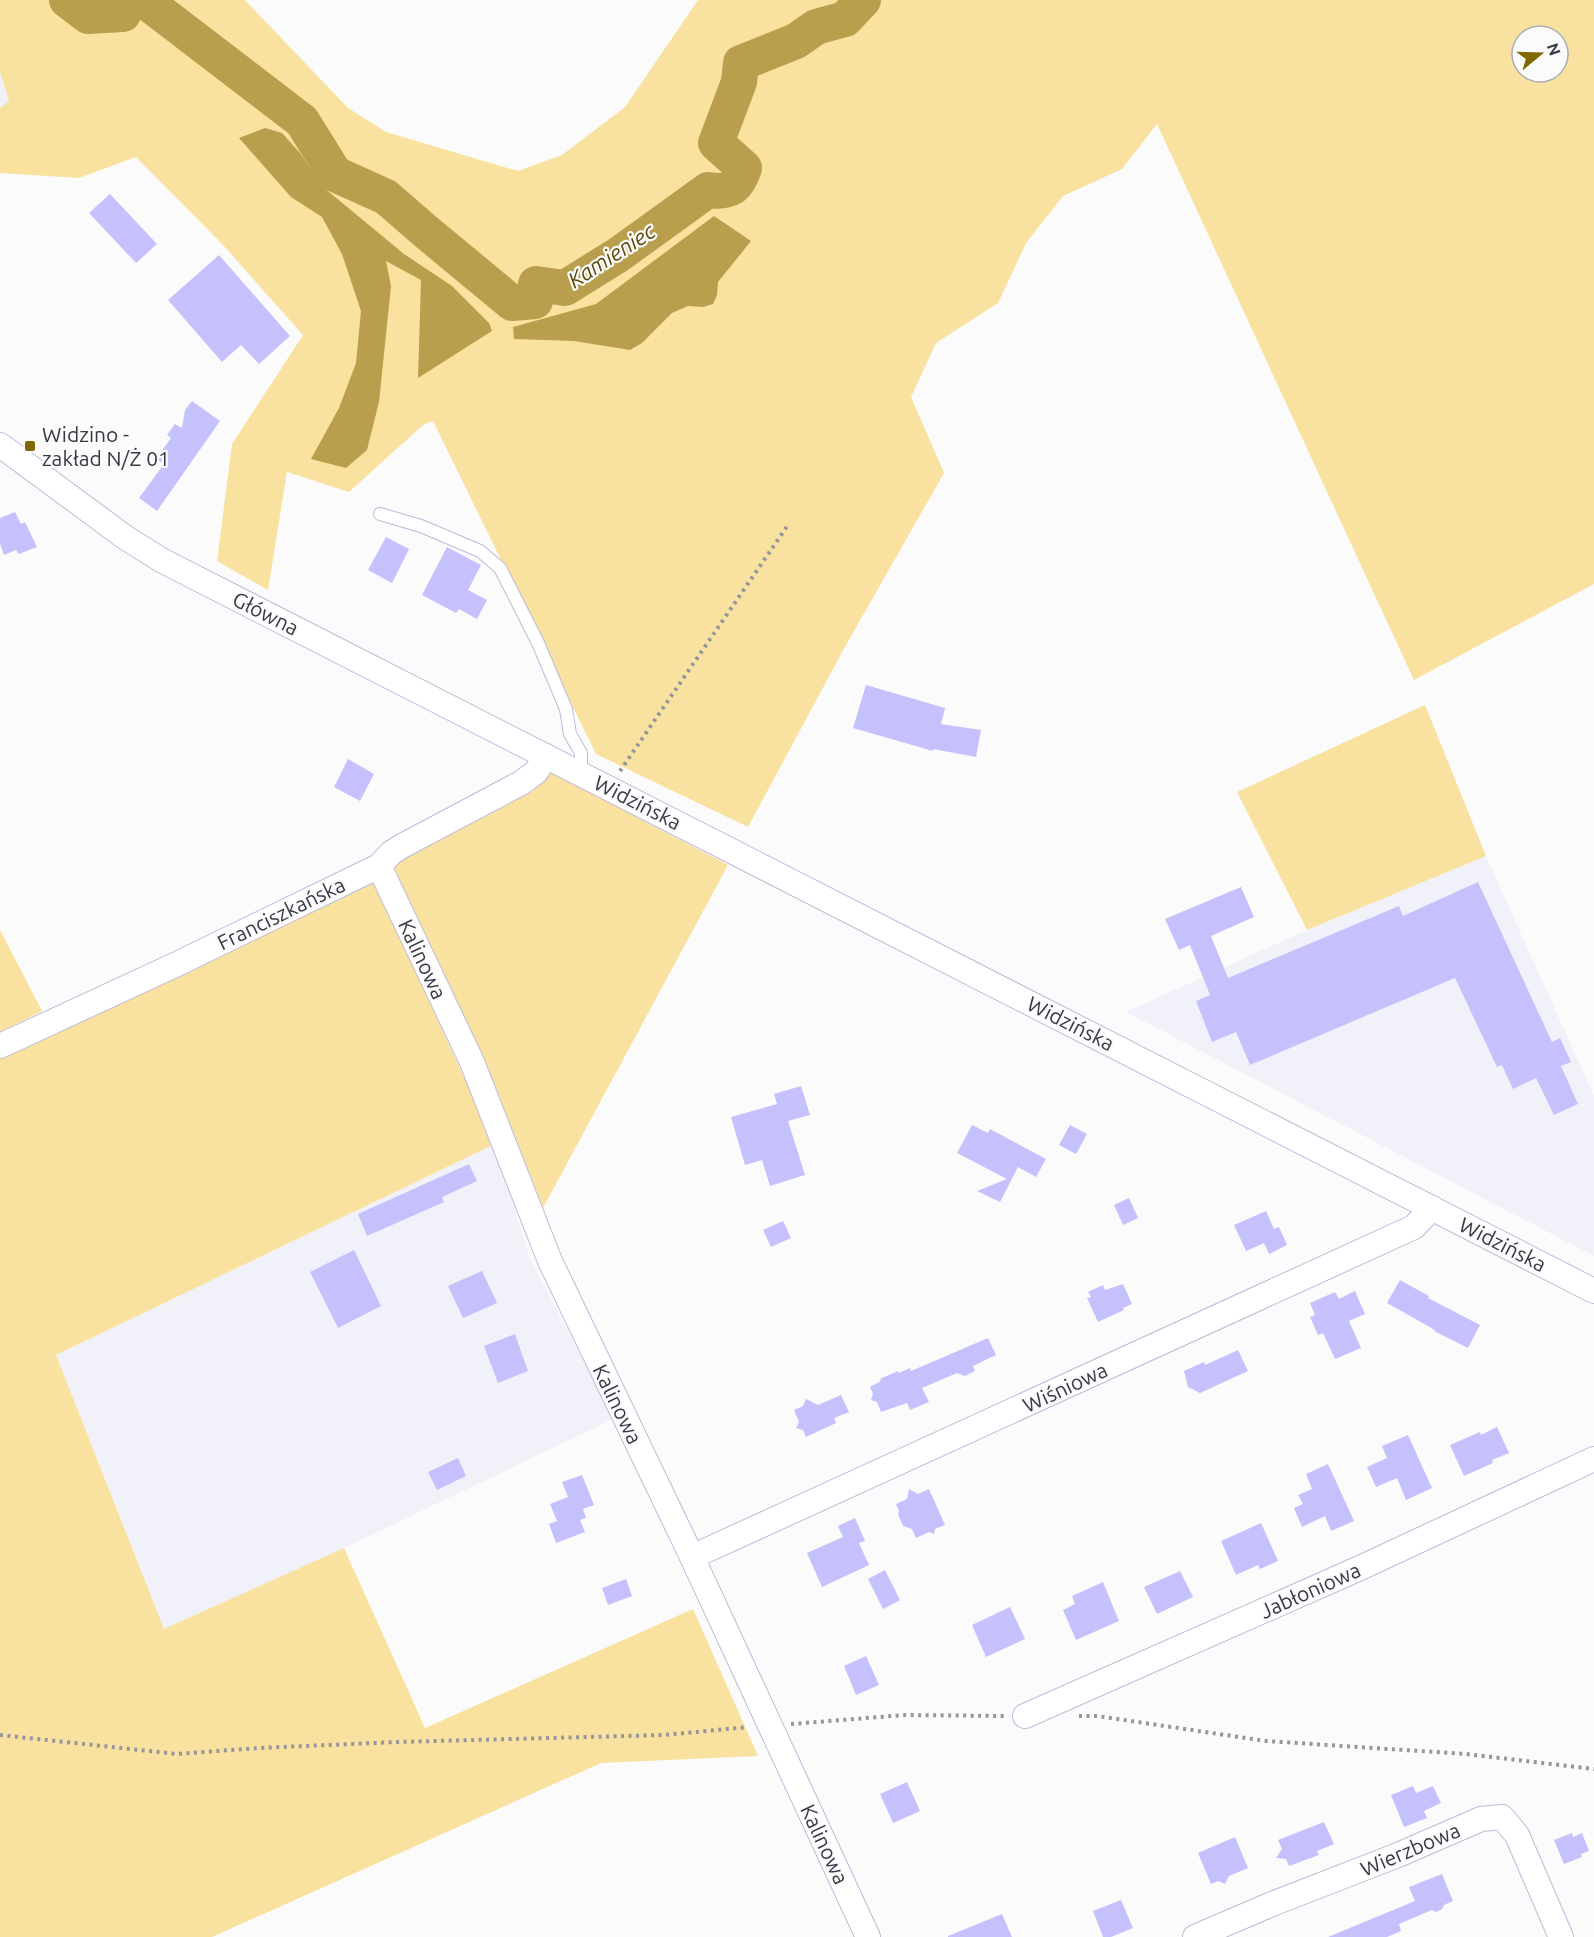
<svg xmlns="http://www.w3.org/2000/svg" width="1594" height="1937" font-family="Ubuntu,sans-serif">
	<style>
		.built { fill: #f1f1f9 }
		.green { fill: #f9e2a0; fill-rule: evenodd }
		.water { fill: #b89e4d }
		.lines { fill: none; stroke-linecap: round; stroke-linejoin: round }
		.river { stroke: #b89e4d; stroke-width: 36 }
		.building { fill: #c5c1fd }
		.service-casing { stroke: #bcbadb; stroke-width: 14 }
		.minor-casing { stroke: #bcbadb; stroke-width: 26 }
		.path { stroke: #95959c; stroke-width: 4; stroke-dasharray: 3 4.5; stroke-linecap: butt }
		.service { stroke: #fff; stroke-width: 12 }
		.minor { stroke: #fff; stroke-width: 24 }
		.poi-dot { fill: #826800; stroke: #fbfbfb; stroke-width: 2 }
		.labels { text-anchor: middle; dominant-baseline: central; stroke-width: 4.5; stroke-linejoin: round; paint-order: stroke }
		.poi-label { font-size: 21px; fill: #393946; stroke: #fbfbfb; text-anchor: start }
		.street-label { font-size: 21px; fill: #393946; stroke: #fbfbfb }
		.water-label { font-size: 22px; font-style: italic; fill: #5d4a0a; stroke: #fbfbfb }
	</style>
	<rect width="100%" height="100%" fill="#fbfbfb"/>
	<g class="built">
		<polygon points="0,72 9,101 0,108"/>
		<polygon points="1486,856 1594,1096 1594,1256 1126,1012 1307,930"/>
		<polygon points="495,1144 529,1256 613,1419 344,1548 164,1630 56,1355"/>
	</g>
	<g class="green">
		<path d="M0,0H245L348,108L386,132L518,171L562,155L625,107L698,0H1594V584L1414,680L1157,124L1122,169L1063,196L1026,243L998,303L936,343L911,397L944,473L846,645L748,827L596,754L433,421L423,425L349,492L287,472L268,590L217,561L232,444L303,335L223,245L136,157L79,178L0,173V108L9,101L0,72ZM1522,36H1558V72H1522Z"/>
		<polygon points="1425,705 1486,856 1307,930 1237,792"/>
		<polygon points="550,772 728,865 543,1208 492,1078 393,870 401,858 533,791"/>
		<polygon points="373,880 495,1144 56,1355 164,1629 344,1548 425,1728 693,1609 758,1756 601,1763 212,1937 0,1937 0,1057"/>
		<polygon points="0,930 42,1011 0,1032"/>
	</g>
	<g class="water">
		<polygon points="265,128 282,133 300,153 323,187 404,254 452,286 489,323 492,331 418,378 421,280 386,261 391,286 379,402 367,450 346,468 311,459 339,408 356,363 361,311 342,254 322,217 291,197 239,138"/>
		<polygon points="714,216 751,241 718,282 717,295 713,304 703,307 688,306 672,313 642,343 630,350 574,341 514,339 513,327 596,304"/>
	</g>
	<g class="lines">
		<g class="river">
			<polyline points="67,0 88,16 123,14 125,0"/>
			<path d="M144,0L302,121L335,174L386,197L424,230L512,303L535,301L536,284L565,288L618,255L708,190C730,193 737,188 744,168L716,143L739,82L741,63L796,41L816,27L845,19L863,0"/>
		</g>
	</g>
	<g class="building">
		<polygon points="110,194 157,244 136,263 89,213"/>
		<polygon points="219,255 290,336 259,364 241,345 222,362 168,300"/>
		<polygon points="192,401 220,421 157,511 139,498 164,464 158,460 163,453 161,452 171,438 167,435 175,424 182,428 185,410"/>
		<polygon points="15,512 21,524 25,522 37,547 19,554 16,550 4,555 0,544 0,518"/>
		<polygon points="386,537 409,549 392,583 368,570"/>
		<polygon points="447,547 481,565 468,590 487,600 477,619 459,609 456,613 422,595"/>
		<polygon points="866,685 945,708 941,724 981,730 976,757 933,749 933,751 853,728"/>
		<polygon points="348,759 374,774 360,801 334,787"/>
		<polygon points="1478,882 1552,1042 1560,1038 1571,1062 1561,1066 1578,1104 1554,1115 1536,1078 1513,1089 1502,1065 1497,1067 1455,978 1250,1065 1236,1032 1212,1042 1196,1001 1210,995 1190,945 1179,950 1165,919 1241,887 1254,917 1211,936 1228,978 1399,906 1403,916"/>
		<polygon points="801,1086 810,1115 788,1121 805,1175 770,1186 762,1160 745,1165 731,1117 777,1104 774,1094"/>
		<polygon points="972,1125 988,1133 990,1129 1046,1159 1036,1177 1018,1167 1000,1202 977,1191 1007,1179 957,1153"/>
		<polygon points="1070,1125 1087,1134 1076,1154 1059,1145"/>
		<polygon points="469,1164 477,1181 442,1197 444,1202 367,1236 358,1214"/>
		<polygon points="1129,1198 1138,1218 1123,1225 1114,1205"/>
		<polygon points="1266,1211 1274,1229 1279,1227 1287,1245 1269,1254 1264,1243 1246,1251 1234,1225"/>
		<polygon points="783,1221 791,1238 771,1247 763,1230"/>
		<polygon points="354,1250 381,1306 338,1328 310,1272"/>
		<polygon points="482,1271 497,1303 463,1318 448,1286"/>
		<polygon points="1400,1280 1429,1296 1428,1298 1480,1325 1468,1348 1434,1331 1435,1330 1387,1303"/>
		<polygon points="1123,1284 1132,1304 1123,1308 1124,1310 1098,1322 1087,1298 1091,1297 1088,1292 1103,1285 1105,1290"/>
		<polygon points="1355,1291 1365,1314 1349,1321 1361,1348 1335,1359 1323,1333 1318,1335 1310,1317 1315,1315 1310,1303 1335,1292 1339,1299"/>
		<polygon points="515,1334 528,1371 498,1383 484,1346"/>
		<polygon points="988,1338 996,1355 973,1366 975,1371 965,1376 957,1373 922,1388 929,1402 910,1410 907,1403 881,1412 877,1402 871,1400 873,1394 870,1387 881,1381 880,1379 898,1371 899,1373 910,1368 911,1371"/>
		<polygon points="1238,1350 1248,1371 1200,1393 1188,1387 1184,1371 1204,1362 1205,1365"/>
		<polygon points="841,1395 849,1412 834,1418 836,1423 806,1437 803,1430 796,1428 799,1422 794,1410 803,1406 806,1399 818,1405"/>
		<polygon points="1497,1427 1509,1453 1492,1460 1493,1463 1464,1476 1450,1445 1480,1432 1481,1435"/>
		<polygon points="1408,1435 1432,1488 1406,1500 1397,1478 1376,1487 1367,1467 1387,1458 1382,1446"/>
		<polygon points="458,1458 466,1476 437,1490 428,1472"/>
		<polygon points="1328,1464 1354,1521 1331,1531 1325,1516 1302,1527 1294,1508 1303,1504 1298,1495 1312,1489 1306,1474"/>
		<polygon points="582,1475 594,1505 583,1509 586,1518 580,1520 585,1532 556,1543 549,1524 557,1521 550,1504 568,1497 562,1482"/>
		<polygon points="909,1489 918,1494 929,1489 945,1525 935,1529 934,1534 929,1532 916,1538 912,1529 903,1526 898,1514 899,1511 896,1504 907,1499"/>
		<polygon points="855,1518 865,1541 859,1543 869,1565 822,1587 807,1553 843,1537 838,1526"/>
		<polygon points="1261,1523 1278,1561 1260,1569 1258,1565 1236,1575 1221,1541"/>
		<polygon points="885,1570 900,1600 883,1609 868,1579"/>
		<polygon points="1180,1571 1193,1597 1157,1614 1144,1587"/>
		<polygon points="626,1579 632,1596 608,1605 602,1588"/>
		<polygon points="1103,1582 1119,1621 1076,1640 1063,1610 1075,1604 1072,1596"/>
		<polygon points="1010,1607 1025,1639 986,1657 972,1625"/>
		<polygon points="866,1656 879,1685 856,1695 844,1666"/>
		<polygon points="907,1782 920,1811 893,1823 880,1794"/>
		<polygon points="1413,1786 1416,1793 1433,1786 1441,1803 1424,1811 1427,1818 1404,1827 1391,1795"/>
		<polygon points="1324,1822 1334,1844 1317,1851 1319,1855 1289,1866 1286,1859 1276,1858 1282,1849 1278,1840"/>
		<polygon points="1572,1833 1573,1837 1582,1833 1589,1851 1581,1854 1582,1857 1564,1864 1554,1840"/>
		<polygon points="1235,1837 1248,1868 1229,1876 1225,1884 1218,1881 1211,1884 1198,1853"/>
		<polygon points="1442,1874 1453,1901 1444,1905 1442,1909 1436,1912 1432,1910 1399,1924 1401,1931 1387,1937 1328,1937 1415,1901 1409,1887"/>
		<polygon points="1121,1900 1133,1928 1111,1937 1103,1937 1093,1911"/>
		<polygon points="1002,1914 1012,1937 948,1937 948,1936"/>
	</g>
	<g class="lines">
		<g class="service-casing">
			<polyline id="service" points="380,514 421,526 480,551 500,568 538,643 566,709 570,734 581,753 581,773"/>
		</g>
		<g class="minor-casing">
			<g id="minor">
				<polyline points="0,445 126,538 163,561 1594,1291"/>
				<polyline points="379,866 472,1062 550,1261 692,1557 868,1937"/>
				<polyline points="0,1046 177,964 379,866 391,853 402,846 521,783 536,772 546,756"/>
				<polyline points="692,1557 1414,1227 1432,1208"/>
				<polyline points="1025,1716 1360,1568 1594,1459"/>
				<polyline points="1195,1937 1272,1904 1398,1855 1481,1819 1502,1817 1517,1835 1561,1937"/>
			</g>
		</g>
		<g class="path">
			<polyline points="620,771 788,525"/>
			<polyline points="1079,1716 1097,1716 1266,1741 1466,1754 1594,1769"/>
			<polyline points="791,1724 905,1715 1005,1716"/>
			<polyline points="0,1735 177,1754 259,1748 397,1742 664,1735 748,1727"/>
		</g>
		<use href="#service" class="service"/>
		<use href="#minor" class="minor"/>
	</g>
	<rect class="poi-dot" x="24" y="440" width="12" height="12" rx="3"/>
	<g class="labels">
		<g class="poi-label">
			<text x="42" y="434">Widzino -<tspan x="42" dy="24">zakład N/Ż 01</tspan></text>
		</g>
		<g class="street-label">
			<text transform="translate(266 613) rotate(27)">Główna</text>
			<text transform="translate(638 802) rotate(27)">Widzińska</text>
			<text transform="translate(281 913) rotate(-26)">Franciszkańska</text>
			<text transform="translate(423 959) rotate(65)">Kalinowa</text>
			<text transform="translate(1071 1023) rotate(27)">Widzińska</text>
			<text transform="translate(1503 1244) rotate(27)">Widzińska</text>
			<text transform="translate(1065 1387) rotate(-25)">Wiśniowa</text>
			<text transform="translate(618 1404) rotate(64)">Kalinowa</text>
			<text transform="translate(1310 1590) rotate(-24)">Jabłoniowa</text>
			<text transform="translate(825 1844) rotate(65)">Kalinowa</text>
			<text transform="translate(1410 1849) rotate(-23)">Wierzbowa</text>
		</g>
		<g class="water-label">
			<text transform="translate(611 255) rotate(-33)">Kamieniec</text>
		</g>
	</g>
	<g transform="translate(1540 54) rotate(71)"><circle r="28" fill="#fbfbfb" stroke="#adadb3" stroke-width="1.5"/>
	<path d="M0-4.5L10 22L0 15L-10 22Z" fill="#826800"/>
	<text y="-9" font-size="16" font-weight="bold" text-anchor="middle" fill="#393946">N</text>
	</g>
</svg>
